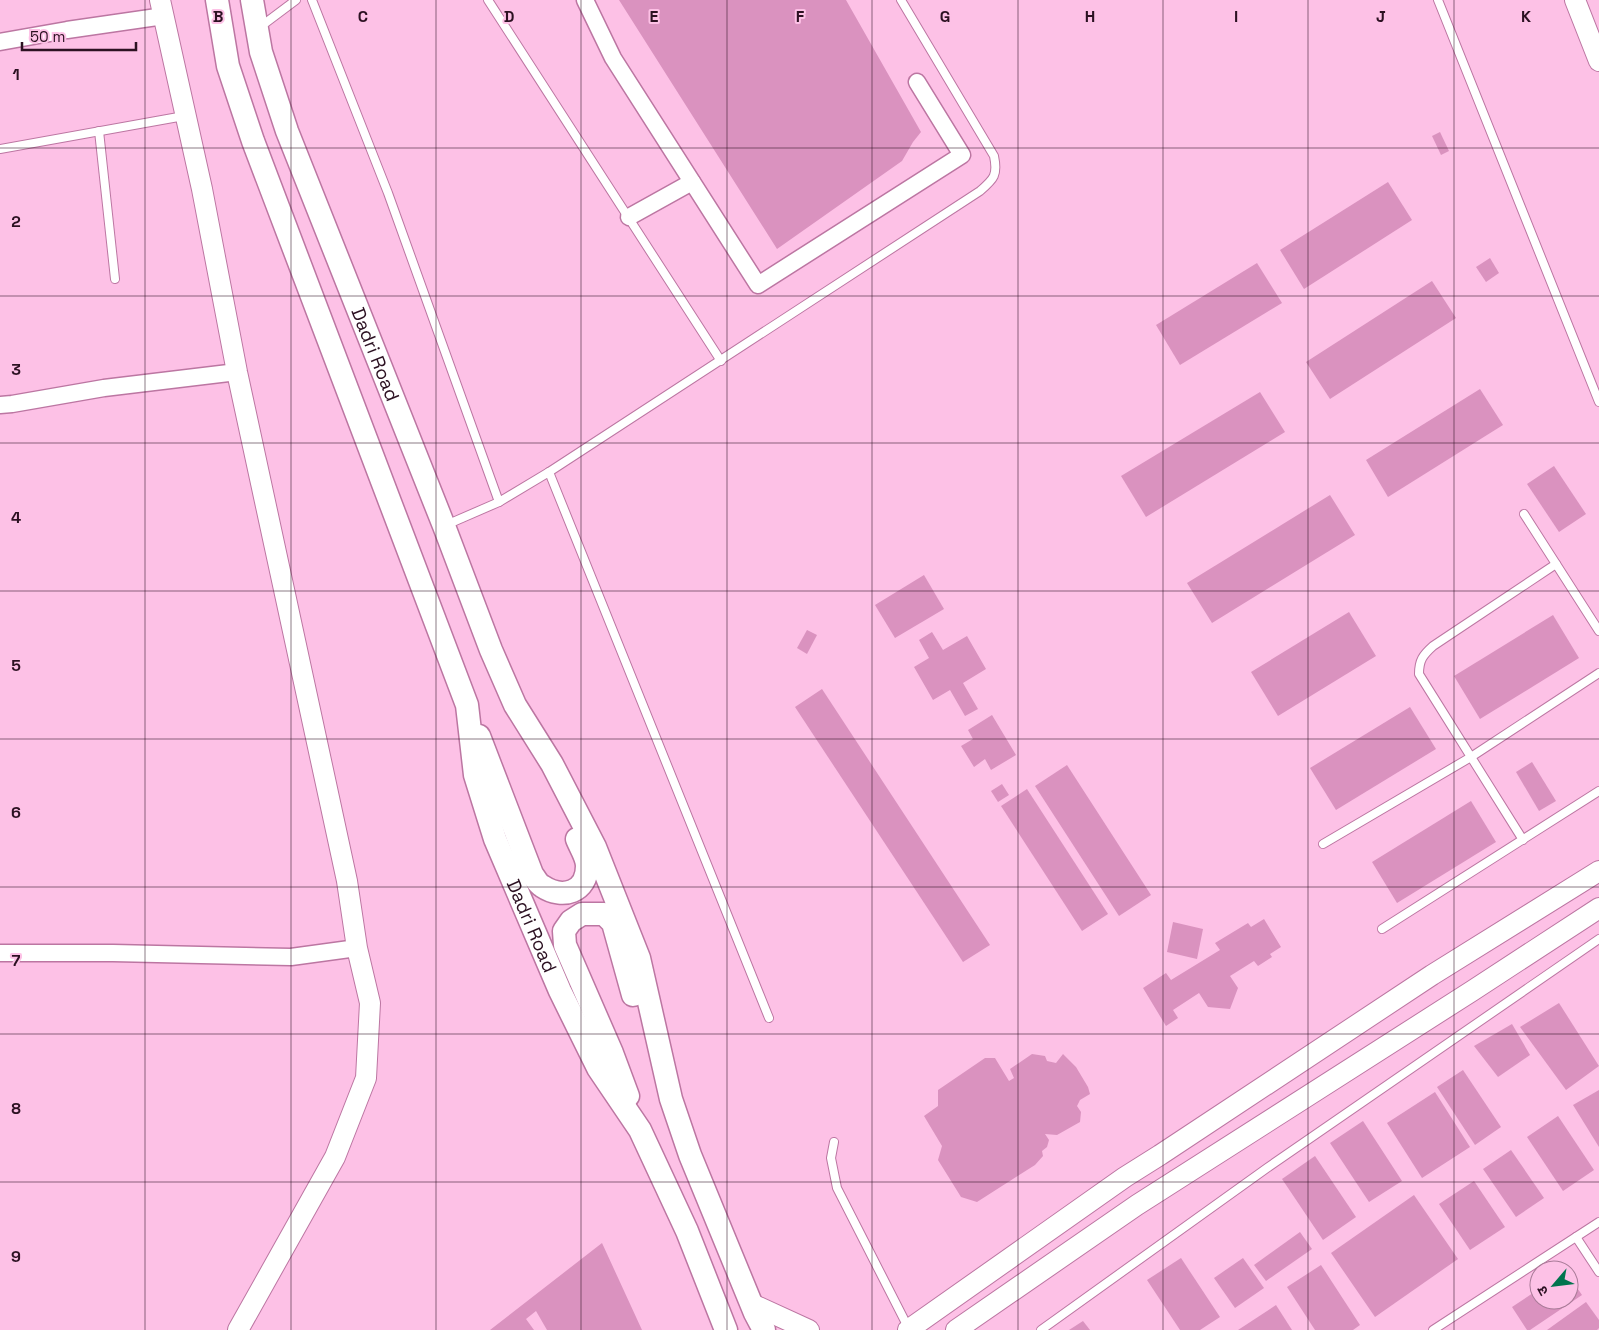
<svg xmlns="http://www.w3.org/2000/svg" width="1599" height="1330" font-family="'Space Grotesk','Noto Sans Devanagari',sans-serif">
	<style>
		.building { fill: #da92bf }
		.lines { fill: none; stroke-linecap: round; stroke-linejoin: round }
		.service-casing { stroke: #bc76a2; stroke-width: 10 }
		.minor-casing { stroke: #bc76a2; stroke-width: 19 }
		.tertiary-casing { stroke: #bc76a2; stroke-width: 22 }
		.secondary-casing { stroke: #bc76a2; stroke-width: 25 }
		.service { stroke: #fff; stroke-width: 8 }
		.minor { stroke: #fff; stroke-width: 16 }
		.tertiary { stroke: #fff; stroke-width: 20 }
		.secondary { stroke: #fff; stroke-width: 22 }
		.grid { fill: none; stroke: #2c1122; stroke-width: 1; stroke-opacity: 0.55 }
		.labels { text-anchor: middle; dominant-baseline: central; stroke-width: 4; stroke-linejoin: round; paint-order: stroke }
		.street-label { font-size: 19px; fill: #2c1122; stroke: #fdc1e6 }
		.grid-label { font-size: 16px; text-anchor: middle; font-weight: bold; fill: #2c1122; stroke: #fdc1e6; stroke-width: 4; stroke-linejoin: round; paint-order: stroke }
	</style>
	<rect width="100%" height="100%" fill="#fdc1e6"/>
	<g class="building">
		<polygon points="619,0 846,0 921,132 913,142 902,161 777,249"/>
		<polygon points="1440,132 1449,151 1441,155 1432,136"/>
		<polygon points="1388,182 1412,220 1304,289 1280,250"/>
		<polygon points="1490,258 1499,273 1486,282 1476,267"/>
		<polygon points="1257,263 1282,303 1180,365 1156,325"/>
		<polygon points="1432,281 1456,318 1330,399 1306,362"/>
		<polygon points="1480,389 1503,425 1388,497 1366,460"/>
		<polygon points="1260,392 1285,432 1146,517 1121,476"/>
		<polygon points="1554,466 1586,514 1559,532 1527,484"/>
		<polygon points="1330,495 1355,535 1212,623 1187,583"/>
		<polygon points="924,575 944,609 895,638 875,605"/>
		<polygon points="1349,612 1376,656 1278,716 1251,672"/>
		<polygon points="1553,615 1579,658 1480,719 1454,676"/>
		<polygon points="807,630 817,635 807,654 797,648"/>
		<polygon points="932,632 943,650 967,636 986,669 963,683 978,709 965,716 950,690 933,700 914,667 929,658 919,640"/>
		<polygon points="822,689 990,945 963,962 795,707"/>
		<polygon points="1410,707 1436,749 1336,810 1310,768"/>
		<polygon points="992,715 1016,755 991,770 985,759 974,767 961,746 973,739 968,730"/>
		<polygon points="1532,762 1556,801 1539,811 1516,772"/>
		<polygon points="1067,765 1151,895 1119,916 1035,786"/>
		<polygon points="1002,784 1009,795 998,802 991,791"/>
		<polygon points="1027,789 1108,914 1082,931 1001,806"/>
		<polygon points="1471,801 1496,842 1397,903 1372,862"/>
		<polygon points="1264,919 1281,947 1270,954 1272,957 1258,966 1254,961 1230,976 1238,988 1230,1009 1208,1007 1199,993 1173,1010 1178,1018 1166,1026 1143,988 1166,973 1171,980 1220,950 1215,943 1248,923 1251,927"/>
		<polygon points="1173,922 1203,929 1197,959 1167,952"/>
		<polygon points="1559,1003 1599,1066 1566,1090 1520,1027"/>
		<polygon points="1512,1024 1530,1055 1498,1077 1474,1046"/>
		<polygon points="1032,1054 1045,1056 1047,1061 1056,1063 1063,1054 1076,1067 1088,1087 1090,1094 1080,1100 1077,1106 1081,1112 1080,1122 1057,1135 1045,1134 1049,1140 1047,1147 1042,1151 1043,1156 1035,1165 977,1202 961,1197 938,1160 942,1146 924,1116 938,1106 938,1090 985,1058 995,1058 1009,1081 1014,1078 1010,1069"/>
		<polygon points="1463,1070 1501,1127 1475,1145 1437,1087"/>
		<polygon points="1599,1090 1599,1147 1573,1105"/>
		<polygon points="1435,1092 1470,1147 1422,1178 1387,1123"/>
		<polygon points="1558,1116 1594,1170 1563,1191 1527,1137"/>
		<polygon points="1363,1121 1402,1181 1369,1202 1330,1143"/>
		<polygon points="1511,1150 1544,1198 1516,1217 1483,1169"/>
		<polygon points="1315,1156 1356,1217 1323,1240 1282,1179"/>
		<polygon points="1474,1181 1505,1227 1470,1250 1439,1204"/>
		<polygon points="1414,1195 1458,1259 1375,1317 1331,1253"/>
		<polygon points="1300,1232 1312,1249 1266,1281 1254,1265"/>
		<polygon points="602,1243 642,1330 547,1330 536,1311 526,1319 534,1330 490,1330"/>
		<polygon points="1181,1258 1220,1317 1200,1330 1180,1330 1147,1280"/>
		<polygon points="1243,1258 1264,1288 1235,1308 1214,1278"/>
		<polygon points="1321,1265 1360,1325 1353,1330 1315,1330 1287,1287"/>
		<polygon points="1569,1276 1582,1295 1530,1330 1527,1330 1512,1307 1539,1289 1539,1300 1569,1300"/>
		<polygon points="1586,1302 1599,1320 1599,1328 1597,1330 1547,1330"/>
		<polygon points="1276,1305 1292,1330 1238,1330"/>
		<polygon points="1083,1321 1090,1330 1069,1330"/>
	</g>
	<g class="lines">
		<g class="service-casing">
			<g id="service">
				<polyline points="312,0 388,193 499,502"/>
				<polyline points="488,0 721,361"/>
				<polyline points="1438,0 1599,402"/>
				<polyline points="260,27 296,0"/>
				<polyline points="99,131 115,279"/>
				<polyline points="0,149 184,116"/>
				<polyline points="549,472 769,1018"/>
				<polyline points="1524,514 1599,631"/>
				<path d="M446,525L499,502L549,472L980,191C994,179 998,175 994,156L901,0"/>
				<path d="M1523,840L1419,674C1419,660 1423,655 1433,646L1556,564"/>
				<polyline points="1323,844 1471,757 1599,673"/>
				<polyline points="1382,929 1599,791"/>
				<polyline points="834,1142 831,1158 837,1188 909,1329"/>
				<polyline points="1576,1237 1599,1272"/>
				<polyline points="1041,1330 1267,1168 1599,939"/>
				<polyline points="1433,1330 1599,1222"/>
			</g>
		</g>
		<g class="minor-casing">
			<g id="minor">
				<polyline points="585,0 613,58 758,285 962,155 917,82"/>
				<polyline points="0,42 67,30 164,16"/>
				<polyline points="629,217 692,182"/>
				<polyline points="0,405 12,404 104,388 237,372"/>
				<polyline points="0,953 113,953 291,957 357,948"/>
			</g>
		</g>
		<g class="tertiary-casing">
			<g id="tertiary">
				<polyline points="160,0 202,189 237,372 347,881 357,948 370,1003 366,1078 335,1157 238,1330"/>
				<polyline points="1575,0 1599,61"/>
				<polyline points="752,1304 809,1330"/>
				<polyline points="908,1330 1125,1177 1160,1155 1432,975 1599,871"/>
				<polyline points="956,1330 1137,1205 1472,991 1599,908"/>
			</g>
		</g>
		<g class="secondary-casing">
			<g id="secondary">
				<path id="s1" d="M217,0L228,66L253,141L467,705L475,775L495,839L560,991L598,1068L640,1130L687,1231L726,1330"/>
				<path id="s2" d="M252,0L261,52L287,131L444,526L491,650L515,705L552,764L595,847L639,958L671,1099L690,1155L755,1313L764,1330"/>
				<path d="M479,736L532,874C535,878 538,884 542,886C563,900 587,892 587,866C587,857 580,847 577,839"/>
				<polyline points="628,1096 612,1053 565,945 564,931 571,921 582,914 604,914 613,923 633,995"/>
			</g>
		</g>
		<use href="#service" class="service"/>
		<use href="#minor" class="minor"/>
		<use href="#tertiary" class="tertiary"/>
		<use href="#secondary" class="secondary"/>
	</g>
	<path class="grid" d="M145,0V1330M291,0V1330M436,0V1330M581,0V1330M727,0V1330M872,0V1330M1018,0V1330M1163,0V1330M1308,0V1330M1454,0V1330M0,148H1599M0,296H1599M0,443H1599M0,591H1599M0,739H1599M0,887H1599M0,1034H1599M0,1182H1599"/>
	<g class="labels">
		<g class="street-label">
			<text stroke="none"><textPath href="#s2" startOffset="376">Dadri Road</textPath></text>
			<text stroke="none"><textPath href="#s1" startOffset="981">Dadri Road</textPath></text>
		</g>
	</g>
	<g class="grid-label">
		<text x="218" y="22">B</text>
		<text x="363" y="22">C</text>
		<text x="509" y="22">D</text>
		<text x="654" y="22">E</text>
		<text x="800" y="22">F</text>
		<text x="945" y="22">G</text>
		<text x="1090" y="22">H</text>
		<text x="1236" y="22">I</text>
		<text x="1381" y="22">J</text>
		<text x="1526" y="22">K</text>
		<text x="16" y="80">1</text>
		<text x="16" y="227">2</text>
		<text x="16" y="375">3</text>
		<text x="16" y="523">4</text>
		<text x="16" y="671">5</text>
		<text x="16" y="818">6</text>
		<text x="16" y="966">7</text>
		<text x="16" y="1114">8</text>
		<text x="16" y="1262">9</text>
	</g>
	<g transform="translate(1554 1285) rotate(242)"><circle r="24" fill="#fdc1e6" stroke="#a97b98"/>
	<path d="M0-4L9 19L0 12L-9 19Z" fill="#01744e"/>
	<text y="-8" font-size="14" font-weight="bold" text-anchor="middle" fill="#2c1122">उ</text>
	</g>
	<path d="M22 42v8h114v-8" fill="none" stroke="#2c1122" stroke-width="2.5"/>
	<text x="30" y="42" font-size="15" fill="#2c1122" stroke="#fdc1e6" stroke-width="4" paint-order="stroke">50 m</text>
</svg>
